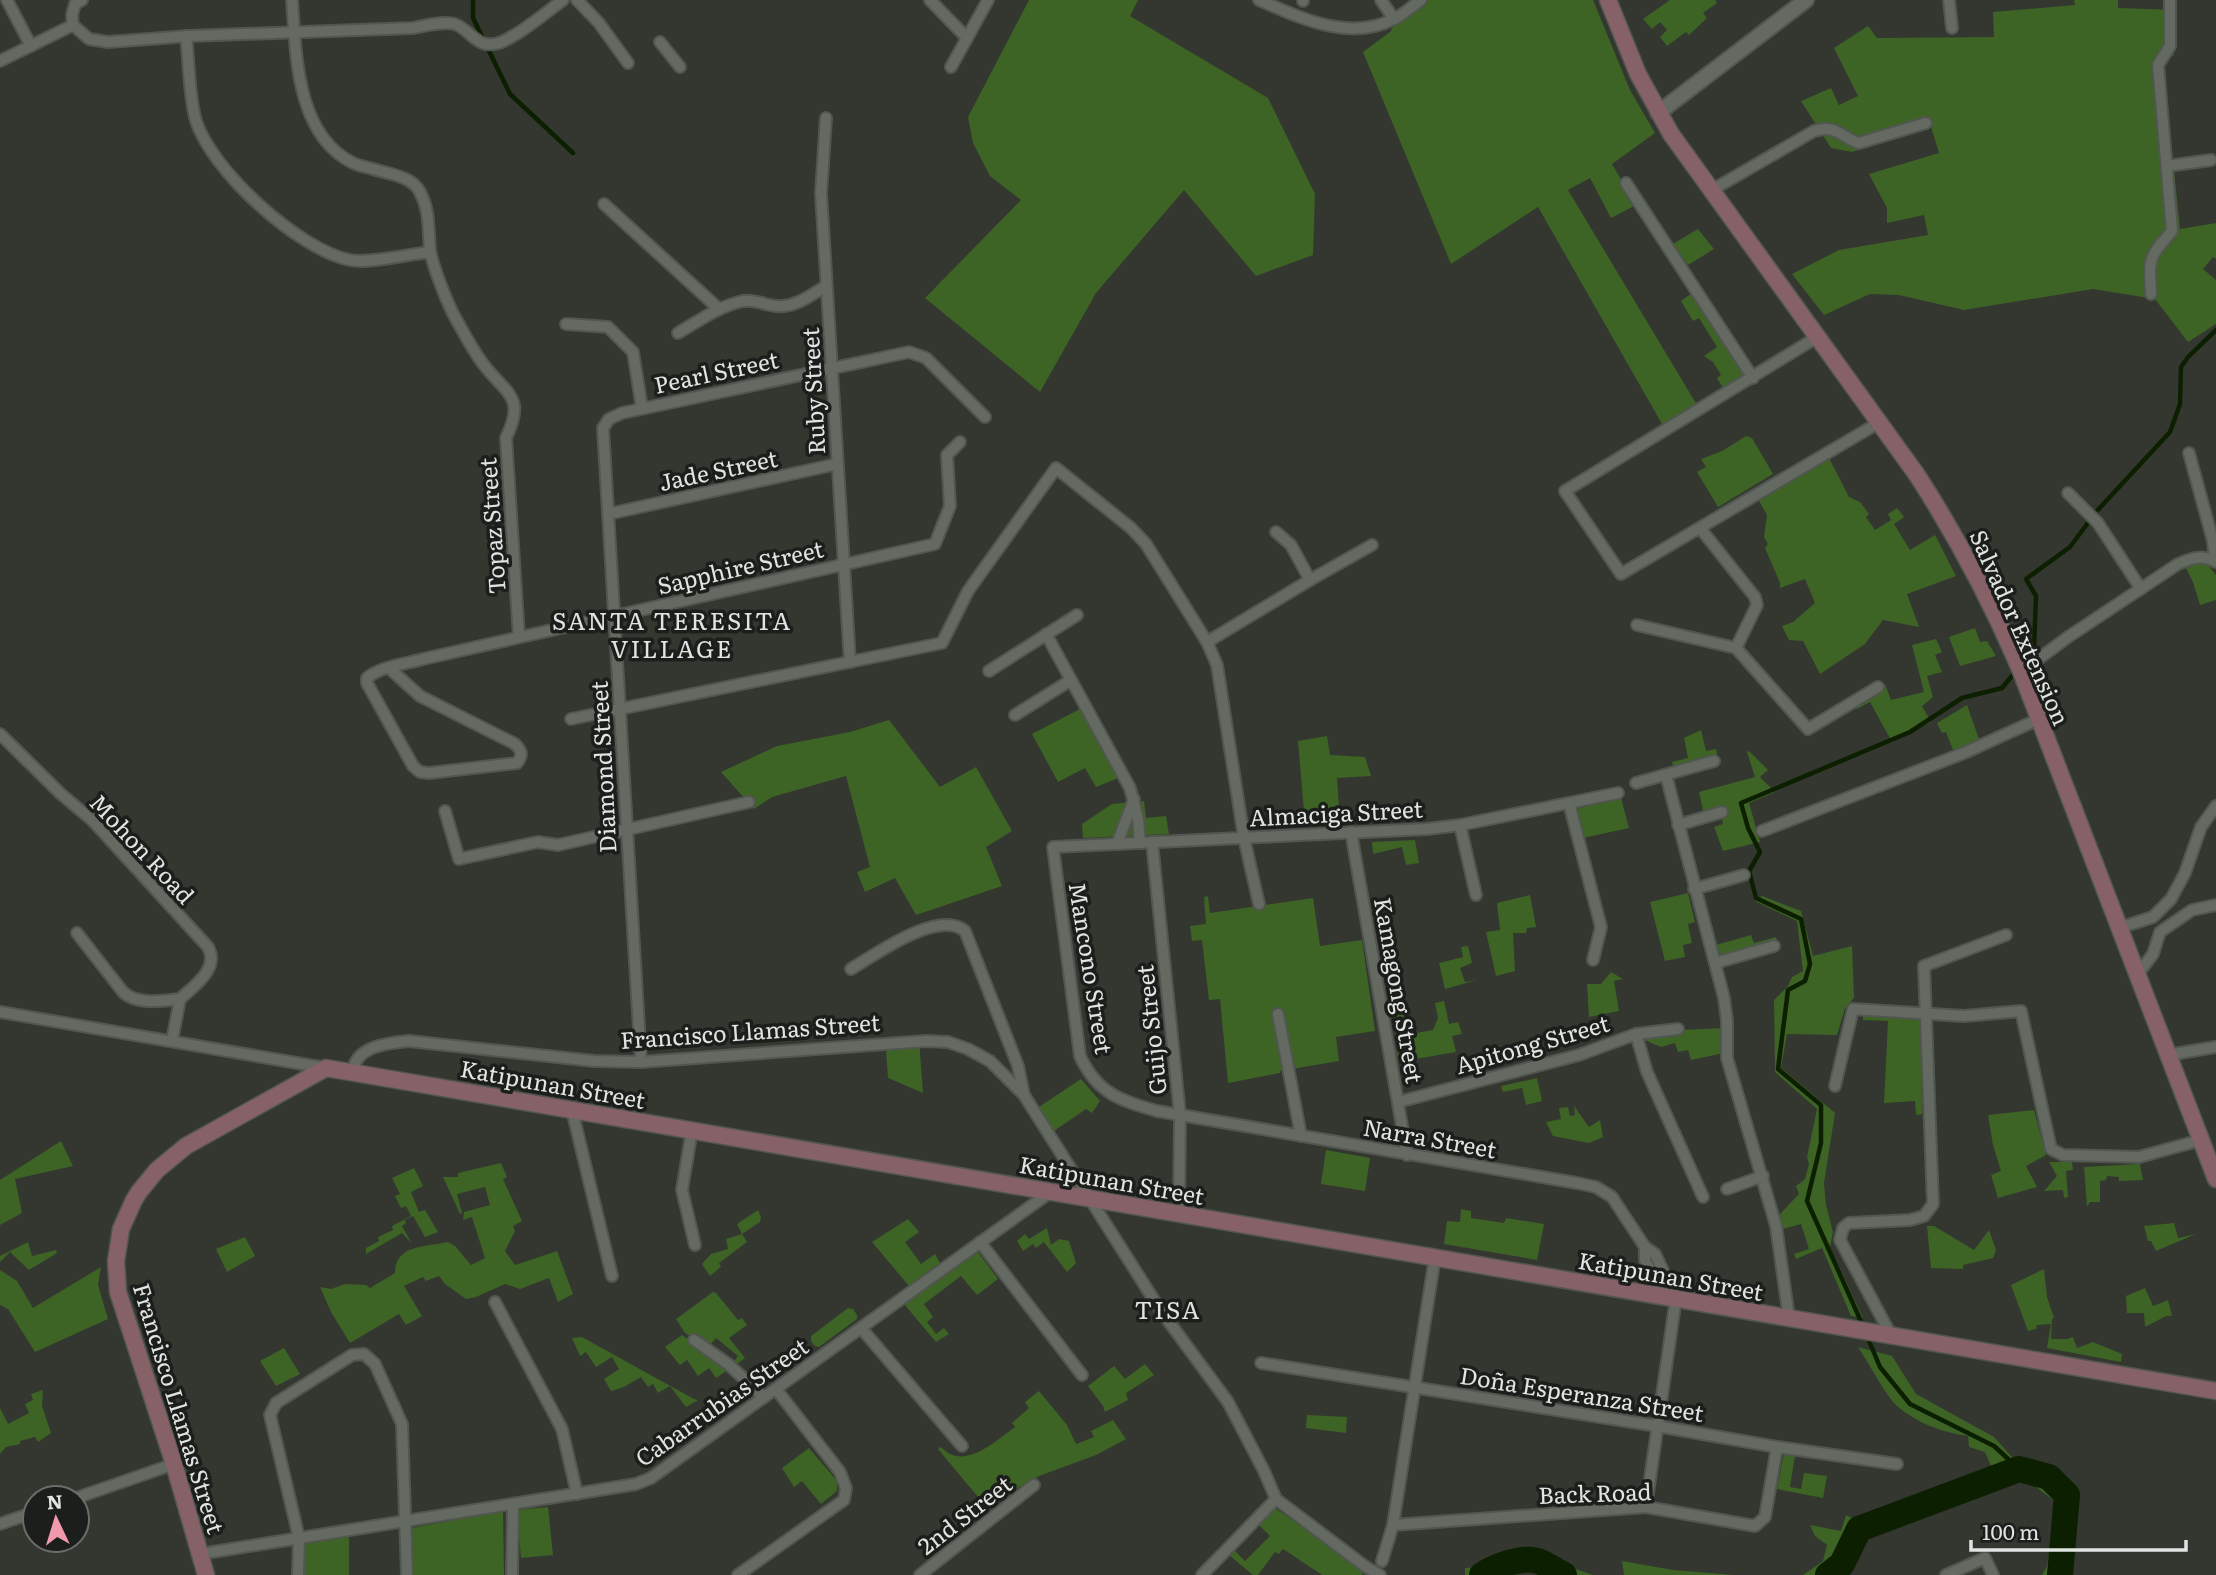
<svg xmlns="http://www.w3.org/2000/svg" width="2216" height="1575" font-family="Literata,serif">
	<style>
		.green { fill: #3d6325 }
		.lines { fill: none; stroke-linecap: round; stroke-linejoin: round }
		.stream { stroke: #0c2001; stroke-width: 4.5 }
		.river { stroke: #0c2001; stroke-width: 26 }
		.minor-casing { stroke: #525650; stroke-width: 14 }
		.tertiary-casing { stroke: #525650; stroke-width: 18 }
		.secondary-casing { stroke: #525650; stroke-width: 19 }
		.minor { stroke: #646961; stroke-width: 10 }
		.tertiary { stroke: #646961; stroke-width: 14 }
		.secondary { stroke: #876168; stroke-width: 16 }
		.labels { text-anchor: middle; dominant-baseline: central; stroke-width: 7; stroke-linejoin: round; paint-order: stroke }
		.street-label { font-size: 23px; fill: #e1e4e0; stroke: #1c1e1b }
		.neighbourhood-label { font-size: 24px; letter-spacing: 2px; fill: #e1e4e0; stroke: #1c1e1b }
	</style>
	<rect width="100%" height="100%" fill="#333730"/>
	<g class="green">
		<polygon points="1029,0 1138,0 1130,16 1268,98 1315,194 1313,255 1256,276 1184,190 1096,293 1040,392 925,298 1021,200 990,176 973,143 968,117"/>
		<polygon points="1425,0 1593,0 1630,90 1655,133 1612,164 1636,205 1611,218 1590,178 1568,190 1697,405 1662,424 1538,207 1451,264 1363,52 1390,32 1397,20"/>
		<polygon points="1670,0 1715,0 1717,3 1703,13 1707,18 1689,35 1686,32 1667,46 1660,37 1667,30 1660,22 1652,29 1643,19"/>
		<polygon points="2074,0 2118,0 2118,8 2177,10 2174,55 2163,63 2180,229 2216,223 2216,259 2213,257 2203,269 2216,280 2216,324 2188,342 2155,299 2093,289 1964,310 1899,295 1870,294 1824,315 1792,274 1839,250 1928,235 1924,215 1887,223 1887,208 1869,174 1939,153 1931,127 1852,152 1831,148 1801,101 1831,88 1839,105 1858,96 1834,48 1868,26 1877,38 1994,37 1993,12 2075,5"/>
		<polygon points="1698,229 1714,249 1688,265 1673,244"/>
		<polygon points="1692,293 1746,376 1723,388 1717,378 1721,375 1713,362 1704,356 1717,347 1699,318 1693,321 1681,301"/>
		<polygon points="1746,436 1752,438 1773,474 1718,507 1697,472 1706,467 1701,459 1722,451"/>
		<polygon points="1829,458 1849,497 1860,502 1869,514 1866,517 1875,530 1891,520 1888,514 1897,508 1904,517 1894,524 1910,550 1935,535 1956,576 1907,594 1919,627 1883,620 1865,644 1820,674 1803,641 1789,640 1782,626 1793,622 1815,603 1805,579 1780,588 1780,583 1765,548 1768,544 1764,537 1767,515 1759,501"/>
		<polygon points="2205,561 2216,575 2216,600 2200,605 2193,582 2186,568"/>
		<polygon points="1975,628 1980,642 1987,641 1996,656 1960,666 1949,637"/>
		<polygon points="1936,639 1942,652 1935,655 1942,672 1927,676 1933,697 1922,706 1931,722 1892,742 1870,702 1857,709 1854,704 1885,684 1891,700 1924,692 1912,645"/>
		<polygon points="1967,705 1980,742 1953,750 1946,732 1942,733 1937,723"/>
		<polygon points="1080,709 1118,778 1096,787 1085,768 1058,782 1032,734"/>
		<polygon points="889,720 940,787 976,767 1012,831 986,847 1002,886 916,915 895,878 865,892 857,872 870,867 846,776 772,797 754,809 721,772 777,746 850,732"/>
		<polygon points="1701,730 1706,751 1716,749 1717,755 1674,768 1672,762 1688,758 1684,738"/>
		<polygon points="1327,736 1330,755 1365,757 1371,776 1337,778 1340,822 1300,823 1300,811 1304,811 1298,741"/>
		<polygon points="1749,751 1768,770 1760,777 1775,792 1749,803 1760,842 1723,851 1714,827 1723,824 1721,815 1705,819 1699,792 1755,777 1747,752"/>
		<polygon points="1621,798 1629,828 1583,838 1575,809"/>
		<polygon points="1144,801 1146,818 1166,816 1169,834 1083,838 1082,824 1112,804"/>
		<polygon points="1415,840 1419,863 1406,865 1402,847 1373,854 1372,842"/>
		<polygon points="1688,893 1695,922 1688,924 1692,943 1683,945 1685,957 1665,961 1650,902"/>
		<polygon points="1530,895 1536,927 1527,928 1526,933 1513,933 1515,971 1496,976 1486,932 1500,930 1497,903"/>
		<polygon points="1208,896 1210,913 1313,898 1320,946 1362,940 1375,1031 1336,1037 1339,1061 1280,1071 1280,1073 1228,1083 1220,999 1209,1000 1202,940 1192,941 1190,926 1206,924 1204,897"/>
		<polygon points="1762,896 1801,911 1813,956 1852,946 1854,998 1845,1008 1837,1035 1787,1034 1781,1068 1835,1113 1824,1183 1826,1205 1833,1232 1830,1247 1863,1318 1851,1316 1822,1248 1796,1259 1794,1254 1809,1249 1801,1224 1783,1229 1780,1214 1799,1194 1796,1186 1805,1179 1809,1164 1807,1157 1817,1109 1775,1072 1774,1000 1788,986 1792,977 1803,971 1797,921 1755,901"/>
		<polygon points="1751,935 1754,943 1776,937 1777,942 1719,959 1716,945"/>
		<polygon points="1468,946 1472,963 1460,968 1465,982 1477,980 1445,989 1439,963 1463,957 1461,947"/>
		<polygon points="1611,972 1623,979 1614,981 1619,1011 1589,1017 1587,984 1601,984"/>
		<polygon points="1444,1001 1449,1024 1458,1022 1462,1034 1452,1036 1456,1052 1398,1062 1392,1010 1408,1007 1411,1034 1433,1030 1438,1018 1435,1003"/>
		<polygon points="1863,1014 1921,1017 1922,1114 1916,1115 1915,1101 1884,1103 1888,1021 1863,1020"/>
		<polygon points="1725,1028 1724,1053 1691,1060 1688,1050 1678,1052 1675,1043 1661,1047 1637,1037 1680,1030"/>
		<polygon points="920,1048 920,1053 923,1093 888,1078 886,1049"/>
		<polygon points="1537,1078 1542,1101 1526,1105 1522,1088 1503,1092 1501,1086"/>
		<polygon points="1081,1079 1100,1101 1092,1113 1086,1109 1054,1131 1039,1107"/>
		<polygon points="1574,1106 1589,1127 1600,1120 1603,1137 1589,1143 1553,1136 1546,1122 1561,1119 1559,1108 1568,1107 1570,1116 1575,1115"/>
		<polygon points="2034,1110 2046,1155 2026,1166 2037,1187 1998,1198 1991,1175 2001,1171 1993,1145 1988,1115"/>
		<polygon points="61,1141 73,1166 15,1179 22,1213 0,1225 0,1180"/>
		<polygon points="1326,1150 1370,1158 1365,1191 1321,1184"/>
		<polygon points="2049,1162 2072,1162 2073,1170 2066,1171 2068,1197 2064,1198 2063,1190 2044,1191 2057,1176"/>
		<path d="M501,1163L507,1177L503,1179L522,1221L513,1226L515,1231L505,1251L515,1265L557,1251L573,1294L558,1302L549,1278L520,1289L505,1284L476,1297L466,1299L445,1284L439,1276L426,1281L423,1277L404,1286L422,1316L406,1325L399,1314L350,1343L331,1312L320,1287L331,1289L345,1284L366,1285L370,1288L395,1273C395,1244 427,1247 448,1242L455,1246L471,1265L485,1258L472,1217L463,1220L464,1212L490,1205L485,1187L457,1194L462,1213L460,1214L443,1177H458V1173Z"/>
		<polygon points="2140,1164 2143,1180 2119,1181 2119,1177 2107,1176 2106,1180 2100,1181 2100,1202 2090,1202 2087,1207 2084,1167"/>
		<polygon points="414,1168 423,1186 411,1192 419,1212 425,1210 438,1232 425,1237 413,1216 405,1220 406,1223 402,1226 412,1244 402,1233 366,1254 366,1248 379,1241 378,1237 393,1230 392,1226 411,1216 406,1206 401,1208 395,1196 400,1194 392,1178"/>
		<polygon points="1461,1209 1471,1211 1471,1218 1504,1223 1506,1218 1544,1224 1537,1260 1444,1244 1447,1221 1460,1222"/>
		<polygon points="758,1210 761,1217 760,1222 742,1234 747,1242 719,1263 721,1267 710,1276 702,1264 711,1254 728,1249 726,1239 742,1234 737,1224"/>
		<polygon points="908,1219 919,1232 905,1242 921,1264 935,1254 940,1263 909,1286 872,1242"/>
		<polygon points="2174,1223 2178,1238 2196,1234 2156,1251 2151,1241 2148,1241 2144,1226"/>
		<polygon points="1927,1226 1934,1226 1974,1250 1989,1230 1996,1250 1993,1258 1963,1265 1963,1269 1931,1268"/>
		<polygon points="1047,1228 1051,1245 1059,1239 1069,1241 1076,1263 1067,1272 1044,1242 1036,1248 1033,1244 1023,1251 1017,1241 1025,1234 1029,1239"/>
		<polygon points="245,1237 255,1256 227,1272 216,1249"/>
		<polygon points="28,1242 32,1256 56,1250 57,1253 29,1270 10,1252 0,1262 0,1256"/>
		<polygon points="978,1252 998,1279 977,1295 961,1276 924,1304 933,1317 927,1322 936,1334 944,1328 949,1334 936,1342 904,1304"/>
		<polygon points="101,1267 98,1285 108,1319 35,1352 8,1309 0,1305 0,1270 17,1281 33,1308"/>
		<polygon points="2044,1269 2047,1297 2054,1318 2052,1319 2051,1339 2067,1339 2073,1337 2077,1348 2093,1342 2122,1354 2121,1362 2047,1348 2051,1324 2037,1325 2036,1329 2028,1331 2011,1285"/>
		<polygon points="2145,1288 2153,1306 2168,1300 2172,1316 2166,1316 2147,1326 2145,1326 2144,1313 2127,1313 2126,1296"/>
		<polygon points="713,1292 716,1293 738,1320 742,1318 747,1325 729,1338 745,1358 734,1366 732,1364 738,1356 716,1338 709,1346 685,1333 676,1319"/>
		<polygon points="848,1308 853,1309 857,1315 857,1319 819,1347 815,1346 811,1341 811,1336"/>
		<polygon points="682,1335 729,1369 716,1378 709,1368 698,1376 687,1360 680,1365 665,1347"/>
		<polygon points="582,1337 694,1399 698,1400 686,1407 670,1386 658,1393 653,1384 648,1387 641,1377 624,1387 611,1391 604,1379 619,1369 612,1357 596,1367 586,1352 580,1356 572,1338"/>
		<path d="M1858,1347L1892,1356L1916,1394L1994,1437L2019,1465L2050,1473L2068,1492L2078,1493L2073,1570L2068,1575H2042L2047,1566L2057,1503L2022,1476L2000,1485L1997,1481L1871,1526L1856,1557L1844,1575H1803L1823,1561L1827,1545L1815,1536L1810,1525L1841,1531L1846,1515L1865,1525L1957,1491L1983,1475L1996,1477L1985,1452L1969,1447L1968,1436C1944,1433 1917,1423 1898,1407C1885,1395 1869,1363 1858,1347Z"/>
		<polygon points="284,1348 300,1374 276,1386 260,1361"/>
		<polygon points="1145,1364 1154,1375 1126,1393 1128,1400 1105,1412 1103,1406 1088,1386 1114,1366 1125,1379"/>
		<polygon points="43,1390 42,1406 51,1433 38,1442 35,1437 20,1441 20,1444 6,1447 0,1454 0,1408 8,1424 29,1413 25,1404 33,1400 31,1394"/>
		<path d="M1039,1391L1067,1425L1076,1444L1094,1437L1091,1431L1113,1420L1126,1439L1096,1455L1039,1476L1009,1493L978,1521L971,1513L983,1503L938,1449L941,1447C964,1472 995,1441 1015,1427L1012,1423L1029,1408L1025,1402Z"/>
		<polygon points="1307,1415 1347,1417 1346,1433 1306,1428"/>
		<polygon points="809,1448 837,1481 837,1491 821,1504 802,1481 794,1487 782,1468"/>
		<polygon points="1784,1453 1795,1455 1790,1487 1801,1489 1804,1473 1827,1476 1823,1498 1777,1489"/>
		<polygon points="548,1507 553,1555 521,1558 517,1510"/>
		<polygon points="1275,1508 1364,1570 1362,1575 1322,1575 1283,1549 1279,1554 1275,1552 1258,1575 1253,1575 1229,1555 1234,1550 1245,1561 1270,1536 1259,1525"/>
		<polygon points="503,1511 504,1575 412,1575 411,1528"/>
		<polygon points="349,1536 349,1575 301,1575 300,1544"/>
		<polygon points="1533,1555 1593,1575 1559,1575 1540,1566 1530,1564 1507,1568 1490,1575 1465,1575 1465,1568 1479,1567 1493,1558"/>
		<polygon points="1622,1561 1673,1570 1734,1575 1624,1575"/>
	</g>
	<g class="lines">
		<g class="stream">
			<polyline points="473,0 473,18 510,94 573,153"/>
			<polyline points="2021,664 2034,649 2036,596 2026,579 2070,547 2096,512 2170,432 2180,404 2181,367 2188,357 2216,330"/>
			<polyline points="1864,1328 1807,1201 1821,1143 1821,1105 1778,1069 1788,990 1805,981 1810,964 1801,919 1756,898 1749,871 1760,852 1748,828 1741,803 1910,732 1962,698 2002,688 2016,671"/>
			<polyline points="1867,1336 1880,1367 1910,1404 1994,1446 2019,1469"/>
		</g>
		<g class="river">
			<path d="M1482,1575C1495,1566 1523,1556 1538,1561C1547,1564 1556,1571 1564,1575"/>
			<polyline points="1828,1575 1842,1564 1859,1529 2019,1469 2049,1477 2067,1495 2060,1575"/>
		</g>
		<g class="minor-casing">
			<g id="minor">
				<polyline points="7,0 31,46"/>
				<path d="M82,0L75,4L72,15L73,25L89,39L108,42L189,36L413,28C425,26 446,20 457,25C470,31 477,47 494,44C510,43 549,10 563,0"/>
				<path d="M292,0C296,54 296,135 353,163C359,166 367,167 373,169C389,174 412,176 420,192C430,211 428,229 430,249C432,265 448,305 456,319C465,335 473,351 484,365C507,395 526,396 506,438L519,637"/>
				<polyline points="577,0 599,23 628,63"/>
				<polyline points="930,0 967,38"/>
				<path d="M1259,0C1301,18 1349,42 1394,19C1404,14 1412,6 1421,0"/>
				<polyline points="1381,0 1394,19"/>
				<polyline points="1949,0 1952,28"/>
				<polyline points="1303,1 1303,0"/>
				<path d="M186,36C189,61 189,98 196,121C212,171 299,250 350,260C368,264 410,254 430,252"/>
				<polyline points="660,42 680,67"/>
				<polyline points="0,61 73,25"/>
				<polyline points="951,67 988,0"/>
				<polyline points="826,118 821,193 850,662"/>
				<polyline points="2167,166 2211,160"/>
				<polyline points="1626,183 1753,378"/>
				<path d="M1712,190L1814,131C1837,124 1840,137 1859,143L1926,123"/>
				<polyline points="604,204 719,309"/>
				<path d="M2151,294C2149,258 2148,258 2172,231L2158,65L2170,46V0"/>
				<polyline points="566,324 608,327 633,352 642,408"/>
				<path d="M678,333C699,321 719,306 743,301C755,299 764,305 776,306C795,308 811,295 826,286"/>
				<polyline points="1819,336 1565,491 1621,574 1880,422"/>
				<polyline points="2189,453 2213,541 2215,561"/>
				<polyline points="2068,493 2098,523 2141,589"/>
				<polyline points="608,514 837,464"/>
				<polyline points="1700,528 1755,597 1757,605 1736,648"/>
				<polyline points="1276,532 1291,545 1310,580"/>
				<polyline points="1637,625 1736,648 1808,729 1878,687"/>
				<polyline points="1046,634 1130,788 1138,819 1140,843"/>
				<polyline points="1207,642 1310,580 1372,545"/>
				<path d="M389,668L420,696L515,744C522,751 523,755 517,763L429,773L420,772L413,766L367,683V678C381,666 406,664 423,659L935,544L950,506L947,455L960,442"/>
				<polyline points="989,671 1077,615"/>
				<path d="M2021,672L2068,637L2178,564C2192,558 2203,554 2216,562"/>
				<polyline points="1015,715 1071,680"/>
				<polyline points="571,719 942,643 968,591 1056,468 1131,528 1146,544 1207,642 1217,665 1244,838 1259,904"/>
				<path d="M0,734L61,794L93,821L208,947C220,969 194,986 180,999C161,1001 137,1005 123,992L77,933"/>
				<polyline points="1666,775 1724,998 1727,1021 1727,1058 1776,1226 1789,1318"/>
				<polyline points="1636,783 1714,761"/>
				<path d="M1618,793L1460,825L1427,829L1053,847L1080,1056C1097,1093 1119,1100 1157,1111L1577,1183L1596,1187L1612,1197L1645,1247L1655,1254L1676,1298L1646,1507"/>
				<polyline points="1569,803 1601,927 1593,960"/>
				<polyline points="445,811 459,859 538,842 558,845 749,802"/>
				<polyline points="1460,825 1476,895"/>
				<polyline points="1678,825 1722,812"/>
				<polyline points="1762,831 1964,753 2039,719"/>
				<polyline points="1351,832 1407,1155"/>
				<polyline points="1152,842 1180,1115 1179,1213"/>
				<polyline points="1117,844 1134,799"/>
				<polyline points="1694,889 1744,875"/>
				<polyline points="2119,928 2153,917 2171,899 2185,873 2201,827 2216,806"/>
				<polyline points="1715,963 1774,946"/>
				<path d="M851,969C876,954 938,909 965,931L1018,1066L1024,1095"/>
				<polyline points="2137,975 2153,954 2160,932 2192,910 2216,905"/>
				<polyline points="0,1012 326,1068"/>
				<polyline points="1278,1014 1301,1136"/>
				<polyline points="1636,1034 1647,1072 1703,1197"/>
				<polyline points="172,1041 180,999"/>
				<polyline points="2168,1055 2216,1047"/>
				<polyline points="641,1062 603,428 609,419 622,413 909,352 926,358 985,417"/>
				<path d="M353,1072C355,1046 388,1043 409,1041L594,1061L641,1062L926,1041L948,1042L968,1049L990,1061L1024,1095L1161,1311L1228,1402L1264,1471L1276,1499L1366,1567L1380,1575"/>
				<polyline points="1835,1086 1853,1009 1964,1016 2021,1011 2051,1149 2063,1155 2139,1157 2201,1140"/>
				<polyline points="1398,1102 1579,1055 1636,1034 1678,1029"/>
				<polyline points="572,1110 612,1276"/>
				<polyline points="692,1130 682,1190 695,1245"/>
				<polyline points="1727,1189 1763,1176"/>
				<polyline points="980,1242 1082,1375"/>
				<polyline points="1645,1247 1645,1260 1663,1296"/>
				<polyline points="495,1302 562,1429 577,1494"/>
				<polyline points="861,1328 962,1446"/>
				<polyline points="1891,1335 1840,1240 1843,1228 1849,1223 1910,1220 1924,1216 1933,1204 1924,966 2006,935"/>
				<polyline points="694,1340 728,1364 764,1397"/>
				<polyline points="1261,1363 1657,1426 1777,1447 1897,1464"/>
				<polyline points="76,1498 174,1464"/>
				<polyline points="0,1524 35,1512"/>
				<polyline points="1393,1525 1646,1507 1755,1526 1765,1517 1777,1447"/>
				<polyline points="200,1554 636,1484 651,1478 1052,1191"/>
				<polyline points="1382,1561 1393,1525 1435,1257"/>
				<polyline points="298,1575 299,1538 270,1415 276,1403 352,1355 364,1354 375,1364 402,1424 407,1575"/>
				<polyline points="512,1575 513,1504"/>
				<polyline points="738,1575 844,1500 846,1488 840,1472 776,1389"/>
				<polyline points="920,1575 1034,1485"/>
				<polyline points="1202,1575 1276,1499"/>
				<polyline points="1946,1575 1985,1558 1993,1575"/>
			</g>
		</g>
		<g class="tertiary-casing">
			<polyline id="tertiary" points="1658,113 1806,0"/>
		</g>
		<g class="secondary-casing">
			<g id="secondary">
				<path d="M1608,0L1638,74L1671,134L1917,475C1957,537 1991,601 2020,669L2216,1179"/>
				<polyline points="206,1575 174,1464 118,1292 116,1261 121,1229 134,1200 139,1192 157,1170 186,1146 326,1068 2216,1391"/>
			</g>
		</g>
		<use href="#minor" class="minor"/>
		<use href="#tertiary" class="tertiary"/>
		<use href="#secondary" class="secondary"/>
	</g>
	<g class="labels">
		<g class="street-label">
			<text transform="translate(716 371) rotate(-12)">Pearl Street</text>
			<text transform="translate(812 391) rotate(-93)">Ruby Street</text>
			<text transform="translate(718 469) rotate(-12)">Jade Street</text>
			<text transform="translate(491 526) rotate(-94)">Topaz Street</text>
			<text transform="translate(740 566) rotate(-13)">Sapphire Street</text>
			<text transform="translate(2021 627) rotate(66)">Salvador Extension</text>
			<text transform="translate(602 767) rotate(-93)">Diamond Street</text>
			<text transform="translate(1336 812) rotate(-3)">Almaciga Street</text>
			<text transform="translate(143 848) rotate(47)">Mohon Road</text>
			<text transform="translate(1092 968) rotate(81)">Mancono Street</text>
			<text transform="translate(1400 990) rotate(80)">Kamagong Street</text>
			<text transform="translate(750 1030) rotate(-4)">Francisco Llamas Street</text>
			<text transform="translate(1150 1030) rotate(-96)">Guijo Street</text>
			<text transform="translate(1532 1043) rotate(-16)">Apitong Street</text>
			<text transform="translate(553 1083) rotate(10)">Katipunan Street</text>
			<text transform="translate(1430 1137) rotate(10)">Narra Street</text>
			<text transform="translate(1112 1179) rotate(10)">Katipunan Street</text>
			<text transform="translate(1671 1275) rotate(10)">Katipunan Street</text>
			<text transform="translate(1582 1393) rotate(9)">Doña Esperanza Street</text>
			<text transform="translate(721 1401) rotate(-35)">Cabarrubias Street</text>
			<text transform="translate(180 1408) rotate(73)">Francisco Llamas Street</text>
			<text transform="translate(1595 1492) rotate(-2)">Back Road</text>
			<text transform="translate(964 1514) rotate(-38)">2nd Street</text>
		</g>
		<g class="neighbourhood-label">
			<text x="672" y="619">SANTA TERESITA<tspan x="672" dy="28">VILLAGE</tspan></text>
			<text x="1168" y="1308">TISA</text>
		</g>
	</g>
	<g transform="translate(56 1519) rotate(356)"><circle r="33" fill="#1c1e1b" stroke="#6b6d6a" stroke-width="2"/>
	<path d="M0-5L12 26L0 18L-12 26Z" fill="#f29aad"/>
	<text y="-10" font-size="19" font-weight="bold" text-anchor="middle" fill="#e1e4e0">N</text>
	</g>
	<path d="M1971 1540v10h215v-10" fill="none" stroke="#e1e4e0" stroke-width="3.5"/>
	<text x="1982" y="1540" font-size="21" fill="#e1e4e0" stroke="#1c1e1b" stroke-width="5" paint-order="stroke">100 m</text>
</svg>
